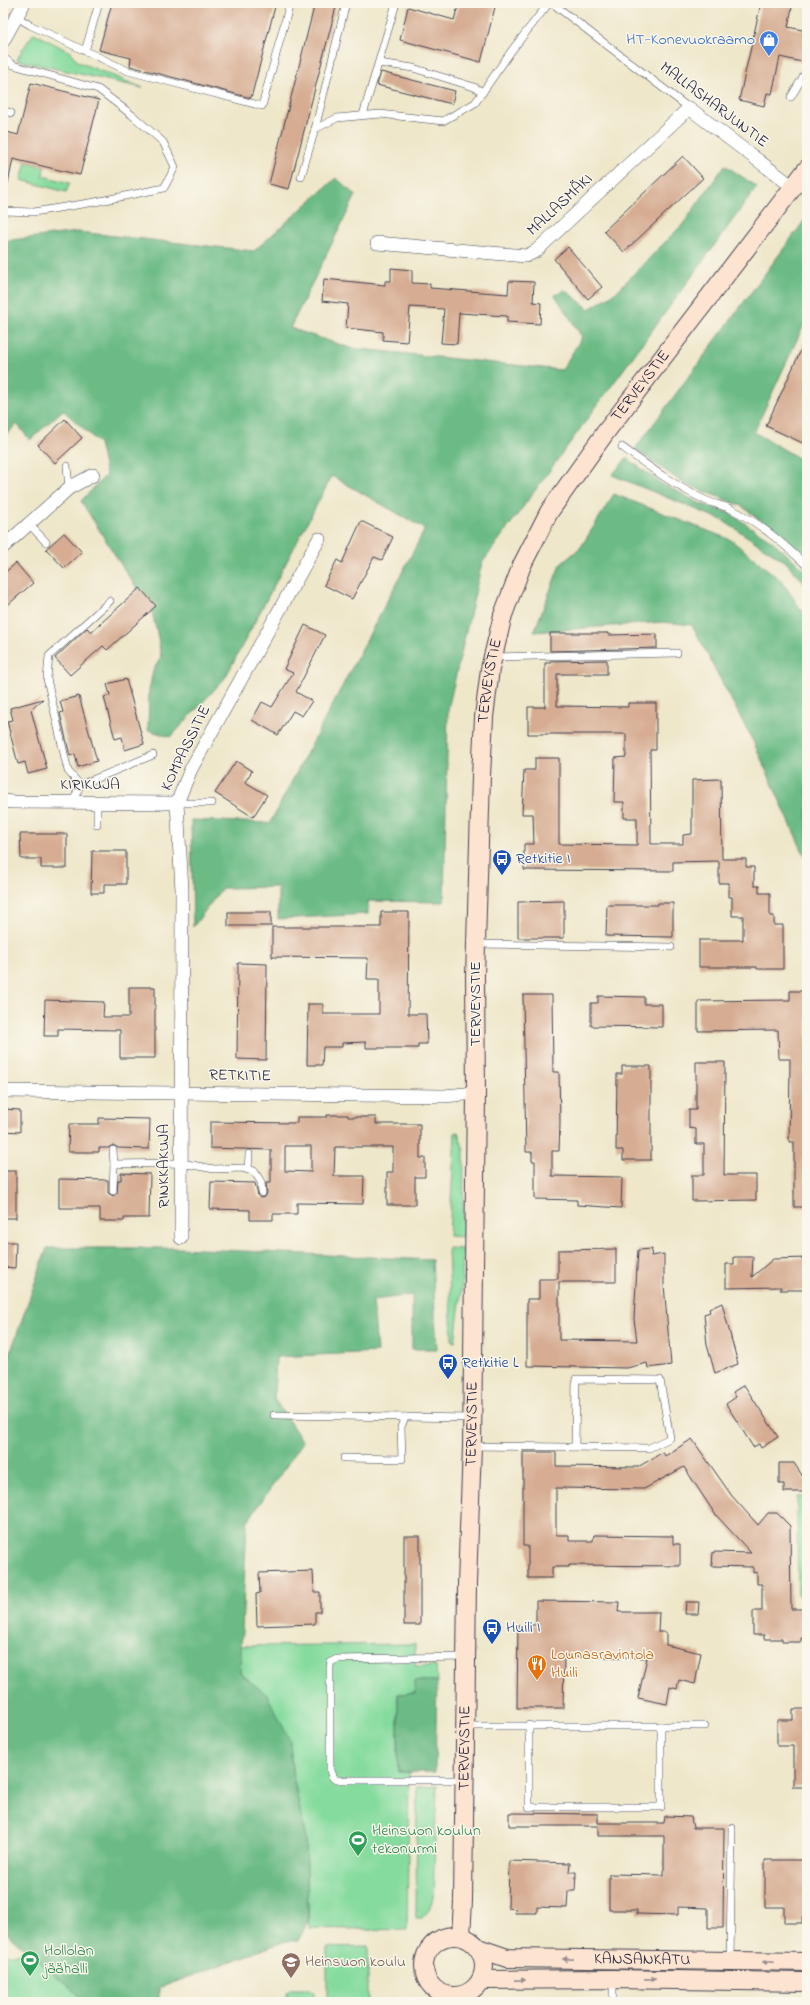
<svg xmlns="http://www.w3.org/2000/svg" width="810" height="2005" font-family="'Indie Flower',sans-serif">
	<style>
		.green { fill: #85db9e; stroke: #547e6c }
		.forest { fill: #6cbb85; stroke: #476e60 }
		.building { fill: #d6ac92; fill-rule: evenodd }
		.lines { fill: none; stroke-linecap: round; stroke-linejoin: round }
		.service-casing { stroke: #414050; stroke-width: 8 }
		.minor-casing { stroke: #414050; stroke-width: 14 }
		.secondary-casing { stroke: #414050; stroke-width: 20 }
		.service { stroke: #fff; stroke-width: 7 }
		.minor { stroke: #fff; stroke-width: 13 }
		.secondary { stroke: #fde4d1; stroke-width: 18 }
		.oneway { fill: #9a8d8e }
		.labels { text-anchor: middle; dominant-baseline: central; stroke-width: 3; stroke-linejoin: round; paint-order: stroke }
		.shop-label { font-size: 16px; fill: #366cbe; stroke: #fbf7ec; text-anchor: end }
		.street-label { font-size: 16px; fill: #22223b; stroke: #fbf7ec }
		.transit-label { font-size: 16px; fill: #164399; stroke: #fbf7ec; text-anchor: start }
		.food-label { font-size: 16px; fill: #c56008; stroke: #fbf7ec; text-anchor: start }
		.leisure-label { font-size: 16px; fill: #27864d; stroke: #fbf7ec; text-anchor: start }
		.education-label { font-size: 16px; fill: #785e54; stroke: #fbf7ec; text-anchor: start }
	</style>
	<rect width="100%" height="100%" fill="#fbf7ec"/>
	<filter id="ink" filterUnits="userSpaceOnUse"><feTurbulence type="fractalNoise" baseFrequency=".025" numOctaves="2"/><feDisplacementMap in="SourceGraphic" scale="8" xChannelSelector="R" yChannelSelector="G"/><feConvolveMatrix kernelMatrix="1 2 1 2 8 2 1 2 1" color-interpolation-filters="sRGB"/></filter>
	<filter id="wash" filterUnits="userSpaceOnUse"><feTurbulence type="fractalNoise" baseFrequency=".012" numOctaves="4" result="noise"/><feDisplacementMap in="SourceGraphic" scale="16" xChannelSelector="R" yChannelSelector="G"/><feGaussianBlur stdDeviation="0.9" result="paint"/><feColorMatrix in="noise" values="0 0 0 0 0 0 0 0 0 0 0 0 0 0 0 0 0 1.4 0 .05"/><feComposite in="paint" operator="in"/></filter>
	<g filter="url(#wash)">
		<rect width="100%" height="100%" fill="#eee7ca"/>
		<g class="green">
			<polygon points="34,33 70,52 78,62 143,88 17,60 22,50"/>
			<polygon points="26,162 44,166 43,176 70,183 66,192 21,180"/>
			<polygon points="458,1132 464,1151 463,1237 449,1236 455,1133"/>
			<polygon points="448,1248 463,1249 462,1285 455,1342 452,1341"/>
			<polygon points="797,1497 807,1497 807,1595 798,1595"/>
			<polygon points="415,1644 415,1666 436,1666 437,1681 416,1681 415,1693 398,1694 398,1772 409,1772 407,1930 309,1928 306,1840 292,1771 290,1741 240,1673 240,1646"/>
			<polygon points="437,1786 433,1898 429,1910 422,1918 416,1918 417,1787"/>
			<polygon points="368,1946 368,2002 327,2002 327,1947"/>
			<polygon points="29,1952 83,1999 84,2002 3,2002 3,1955"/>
			<polygon points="291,1989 309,1989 314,1992 314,2002 287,2002 287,1992"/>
		</g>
		<g class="forest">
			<polygon points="725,165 757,187 482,563 448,709 444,902 368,901 368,914 278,919 278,887 222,888 193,927 191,820 270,823 425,529 332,476 225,678 171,737 148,730 149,691 153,671 161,657 157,632 150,605 129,577 81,501 106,475 99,443 63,410 30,440 17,424 3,438 3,241 78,232 254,251 336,178 356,195 290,328 350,348 562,370 582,337 555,295 565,290 589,309 615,293 683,224"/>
			<polygon points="807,217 807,318 754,432 807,463 807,557 742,506 683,483 635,449"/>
			<polygon points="627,458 659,482 699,503 729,513 772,541 807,572 807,587 786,562 722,520 612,475"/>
			<polygon points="614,494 731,540 782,581 807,619 807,861 754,743 692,625 663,622 534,632 560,565 581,547"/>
			<polygon points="47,1248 179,1248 432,1260 437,1349 412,1349 412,1295 373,1300 377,1352 276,1357 274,1399 303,1442 247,1522 240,1673 267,1695 290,1741 292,1771 306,1840 308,1921 298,1941 286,1941 159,1988 159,2002 84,2002 83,1999 3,1930 3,1374"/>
			<polygon points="415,1681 437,1681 435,1772 398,1772 398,1694 415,1693"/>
		</g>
		<g id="blocks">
			<g class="building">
				<polygon points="112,3 276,3 251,98 130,66 131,58 99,50"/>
				<polygon points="315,3 337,3 289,189 269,184"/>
				<polygon points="459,3 479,3 495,7 481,62 400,40 408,7 454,20"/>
				<polygon points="761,3 793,3 788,27 807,31 802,62 780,57 772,94 767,93 764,106 739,100"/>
				<polygon points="381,72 455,91 452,104 377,85"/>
				<polygon points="31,83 99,100 80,175 13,159 8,183 3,182 3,131 18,135"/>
				<polygon points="683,156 703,178 624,252 604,231"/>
				<polygon points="568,247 602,287 588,299 554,259"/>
				<polygon points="391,268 412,270 412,283 430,284 430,288 508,294 509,281 534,282 533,302 541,303 540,324 507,322 507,316 459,313 457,344 441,343 444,309 410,307 407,342 383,340 383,332 346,328 348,304 322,301 324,279 385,285 385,281 391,281"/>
				<polygon points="807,337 807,445 766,426"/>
				<polygon points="65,419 82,438 55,463 38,445"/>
				<polygon points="361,521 393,537 382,560 374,557 352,599 324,585 337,560 342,563"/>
				<polygon points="64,533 82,552 64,568 46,549"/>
				<polygon points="16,563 33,583 3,609 3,574"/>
				<polygon points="140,588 156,606 107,650 103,646 70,675 55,658 87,628 91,632"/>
				<polygon points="305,625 325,635 296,692 312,701 302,716 293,711 278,735 252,720 262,702 272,707 293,673 284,669"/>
				<polygon points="550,633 608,633 608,635 657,634 657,648 550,651"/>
				<polygon points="607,660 607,674 557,674 557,706 628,707 628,703 656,703 656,750 650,750 651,844 683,844 683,835 692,834 692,780 721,779 722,859 746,859 746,867 754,867 754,886 759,886 759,893 770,893 770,916 774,916 774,925 783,925 783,969 757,969 757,967 699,967 699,940 743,940 743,916 732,916 732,897 729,897 729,883 719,883 719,861 673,862 673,871 524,870 524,844 534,844 533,814 522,814 524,770 535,770 535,758 559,758 559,844 637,845 637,818 624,818 624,802 614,802 615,758 626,757 626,734 528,734 528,707 545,707 545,663 550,663 550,661"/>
				<polygon points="126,679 144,744 125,750 122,737 115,739 104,697 110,695 107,684"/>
				<polygon points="79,696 97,761 78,767 75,754 70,756 60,713 63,712 60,701"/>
				<polygon points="43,699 31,710 47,769 28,774 25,762 18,764 7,721 13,720 10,708"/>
				<polygon points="236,761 252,771 245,782 267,795 253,817 215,793"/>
				<polygon points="20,834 67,834 67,868 41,868 41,859 21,859"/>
				<polygon points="92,851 126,851 126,884 104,884 104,893 91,893"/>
				<polygon points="564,901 564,938 518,938 518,902"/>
				<polygon points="658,903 673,903 673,937 606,936 607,905 658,905"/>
				<rect x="228" y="912" width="43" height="14"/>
				<polygon points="381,912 409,912 408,1014 426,1014 427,1044 418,1044 418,1048 366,1048 366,1042 342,1043 342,1047 323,1047 322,1065 307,1065 308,1004 323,1004 323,1014 379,1014 379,979 367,979 368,958 272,957 272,927 381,927"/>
				<polygon points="238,963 267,964 266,1060 237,1059"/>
				<polygon points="129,987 155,987 155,1058 120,1058 120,1030 58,1029 58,1036 44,1036 45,1000 104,1002 103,1017 129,1017"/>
				<polygon points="790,991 807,991 807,1207 794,1207 794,1142 789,1142 790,1059 779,1059 778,1030 698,1031 698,1001 790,1000"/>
				<polygon points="523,995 552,995 553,1072 559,1072 560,1123 559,1151 552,1151 552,1176 622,1177 621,1208 577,1205 577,1200 535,1199 535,1161 532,1161 532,1152 526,1152"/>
				<polygon points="598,996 644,997 644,1004 662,1004 662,1027 591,1026 591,1003 598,1003"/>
				<polygon points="696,1062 725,1062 724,1175 756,1175 756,1200 692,1201 692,1175 704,1175 704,1144 696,1144 696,1129 689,1128 689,1110 696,1110"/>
				<polygon points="622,1066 651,1066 651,1160 623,1160 623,1150 616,1150 617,1074 622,1074"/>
				<polygon points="3,1109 20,1110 20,1132 3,1131"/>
				<path d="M327,1115H348V1117H376V1124H420V1158H425V1177H415V1205H387V1172H393V1147H335L334,1176H364L363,1204L297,1203V1214H273V1220H250V1210L210,1209L211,1182L255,1183L258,1196L260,1198L265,1197L267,1193L266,1183H271V1150L210,1148V1122L297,1123V1117H327ZM285,1146H311V1172L285,1171Z"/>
				<polygon points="99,1118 150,1119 149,1149 118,1148 113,1145 108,1148 99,1148 99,1152 68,1152 69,1124 99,1124"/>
				<rect x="3" y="1171" width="13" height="47"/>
				<polygon points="121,1173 150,1174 149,1218 124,1218 124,1221 100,1221 100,1208 59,1208 59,1179 108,1180 108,1193 113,1196 117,1193 118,1180 121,1180"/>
				<polygon points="3,1242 16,1242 15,1268 3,1267"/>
				<polygon points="616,1249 616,1282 559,1282 559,1340 637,1341 634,1319 638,1250 652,1249 651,1256 664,1254 664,1285 671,1365 648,1368 647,1363 627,1368 527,1366 527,1299 539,1299 539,1279 558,1279 558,1250"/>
				<polygon points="734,1257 753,1257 752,1277 773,1259 807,1258 807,1290 780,1290 781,1287 726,1288 726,1264 734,1264"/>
				<polygon points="722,1303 738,1364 715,1373 707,1345 704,1314 710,1312 709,1309"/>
				<polygon points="744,1385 778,1437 761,1448 759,1444 753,1447 726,1404 736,1397 733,1392"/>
				<polygon points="692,1439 732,1496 758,1525 768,1513 777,1513 790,1526 791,1609 807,1609 807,1638 801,1638 801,1642 782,1642 782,1639 764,1639 764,1635 753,1635 753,1611 762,1611 762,1584 757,1584 757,1572 753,1573 753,1567 712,1566 713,1552 751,1553 715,1514 684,1467 644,1489 556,1488 556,1535 569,1535 569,1541 593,1541 594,1535 673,1536 673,1544 680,1544 680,1566 569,1565 569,1567 552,1567 552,1578 528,1578 528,1546 523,1546 523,1452 556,1452 556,1466 638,1467 663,1452 665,1456"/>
				<polygon points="779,1463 794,1463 807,1483 805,1492 784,1492 784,1484 779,1484"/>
				<rect x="404" y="1536" width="16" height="89"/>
				<polygon points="313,1571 314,1592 320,1592 320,1612 315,1612 315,1624 257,1626 256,1594 260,1593 259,1573"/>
				<polygon points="536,1601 619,1602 618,1612 659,1612 658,1632 666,1632 666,1645 701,1653 695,1684 679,1680 677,1689 670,1687 667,1704 638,1698 647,1658 564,1656 563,1708 517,1708 518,1625 536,1625"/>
				<polygon points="686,1602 699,1602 698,1614 685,1614"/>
				<polygon points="793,1709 807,1709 807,1787 793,1787 793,1746 777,1746 777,1720 793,1720"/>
				<polygon points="509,1813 598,1814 598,1823 664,1823 665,1816 691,1817 693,1828 724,1828 723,1928 708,1928 708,1908 678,1907 678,1915 637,1914 637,1910 609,1910 609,1874 664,1875 664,1836 598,1836 598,1826 509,1826"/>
				<polygon points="765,1860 807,1860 806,1916 802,1916 802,1923 784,1923 784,1907 765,1907"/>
				<polygon points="509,1861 570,1863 569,1872 576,1872 575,1891 568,1891 567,1908 537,1907 537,1913 515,1913 516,1909 508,1908"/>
			</g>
		</g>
	</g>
	<g filter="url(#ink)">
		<use href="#blocks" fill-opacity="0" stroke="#414050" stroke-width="1"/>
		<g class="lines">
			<g class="service-casing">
				<g id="service">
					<polyline points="552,3 689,108"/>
					<polyline points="17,17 30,25 128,71 262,106 290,3"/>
					<polyline points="85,51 99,3"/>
					<polyline points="3,57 13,65 98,89 132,115 163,142 175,167 164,188 95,202 34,212 3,211"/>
					<polyline points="379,63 413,68 474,87 483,92"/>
					<polyline points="791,97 807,70"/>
					<polyline points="3,110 11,113"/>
					<polyline points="363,115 396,3"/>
					<polyline points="315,129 346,3"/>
					<polyline points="301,177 315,129 337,118 380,114 443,121 475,103 512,50 549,3"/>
					<path d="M622,447C648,466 675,486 705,500C713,504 722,505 731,509C760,523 783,543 807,566"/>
					<polyline points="67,466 69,488"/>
					<polyline points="29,524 46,542"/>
					<polyline points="3,531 10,541"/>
					<polyline points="493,657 677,653"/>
					<polyline points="80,785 68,771 47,679 49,656 110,601"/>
					<polyline points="73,802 80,785 153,755"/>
					<polyline points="97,802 97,824"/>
					<polyline points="177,803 212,803"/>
					<polyline points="476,944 671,947"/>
					<polyline points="113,1150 114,1164 181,1163 214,1169 242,1168 254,1171 261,1182 262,1193"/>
					<polyline points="248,1170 249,1154"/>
					<polyline points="113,1191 114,1164"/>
					<polyline points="274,1415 472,1418"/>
					<polyline points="473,1446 649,1448 670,1438 660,1380 576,1379 575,1447"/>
					<polyline points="344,1458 402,1459 401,1427 405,1417"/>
					<polyline points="529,1725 529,1807 661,1807 661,1726"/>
					<polyline points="466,1726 705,1726"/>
					<polyline points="465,1780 336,1780 333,1778 330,1771 330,1666 331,1662 337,1659 466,1657"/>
					<polyline points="730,1961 732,1828"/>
					<polyline points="613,2002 613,1978"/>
				</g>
			</g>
			<g class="minor-casing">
				<g id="minor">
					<polyline points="3,41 24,3"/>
					<polyline points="377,243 526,256 536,251 689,108 793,187"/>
					<polyline points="3,547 69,488 93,475"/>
					<polyline points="3,801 12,802 177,803"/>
					<polyline points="3,1091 444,1096 476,1093"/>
					<polyline points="181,1238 182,890 177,803 191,769 319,539"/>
				</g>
			</g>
			<g class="secondary-casing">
				<g id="secondary">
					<circle cx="454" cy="1966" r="30"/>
					<path id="s1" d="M461,1936L463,1901L467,1584L472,1446L476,1093L475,977L481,776L484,717L490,669L503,615L522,565L549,512L605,433L807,169"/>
					<path id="s2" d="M478,1948L507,1958L807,1962"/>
					<polyline points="481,1980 613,1979 807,1982"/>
				</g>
			</g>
			<use href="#service" class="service"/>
			<use href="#minor" class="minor"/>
			<use href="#secondary" class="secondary"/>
		</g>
		<defs><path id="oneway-solid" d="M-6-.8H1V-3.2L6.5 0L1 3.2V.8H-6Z"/></defs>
		<g class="oneway">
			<use href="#oneway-solid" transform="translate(568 1959) rotate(-179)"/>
			<use href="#oneway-solid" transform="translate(768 1962) rotate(-179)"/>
			<use href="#oneway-solid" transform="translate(650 1979) rotate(1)"/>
			<use href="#oneway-solid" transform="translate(520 1980) rotate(-1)"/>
		</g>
	</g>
	<defs>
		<g id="shop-pin" transform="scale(1)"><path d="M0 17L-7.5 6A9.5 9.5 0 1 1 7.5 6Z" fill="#3f7fe0" stroke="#fbf7ec"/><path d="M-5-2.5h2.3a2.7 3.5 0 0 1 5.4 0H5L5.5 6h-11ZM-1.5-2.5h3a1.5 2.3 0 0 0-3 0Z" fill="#fff"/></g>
		<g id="bus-pin" transform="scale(1)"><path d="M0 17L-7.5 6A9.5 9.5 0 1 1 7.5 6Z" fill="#1a4fb4" stroke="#fbf7ec"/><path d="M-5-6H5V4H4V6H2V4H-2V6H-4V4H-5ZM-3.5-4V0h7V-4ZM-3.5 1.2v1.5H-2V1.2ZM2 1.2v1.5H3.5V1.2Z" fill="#fff"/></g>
		<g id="restaurant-pin" transform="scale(1)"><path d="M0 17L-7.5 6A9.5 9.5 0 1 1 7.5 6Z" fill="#e8710a" stroke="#fbf7ec"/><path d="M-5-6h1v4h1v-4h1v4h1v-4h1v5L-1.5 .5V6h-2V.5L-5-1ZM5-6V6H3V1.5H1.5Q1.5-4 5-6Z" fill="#fff"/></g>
		<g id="stadium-pin" transform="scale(1)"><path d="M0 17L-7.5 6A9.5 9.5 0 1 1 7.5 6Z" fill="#2e9e5b" stroke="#fbf7ec"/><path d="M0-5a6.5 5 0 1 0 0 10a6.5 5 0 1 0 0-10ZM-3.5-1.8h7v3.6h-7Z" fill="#fff"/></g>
		<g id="school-pin" transform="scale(1)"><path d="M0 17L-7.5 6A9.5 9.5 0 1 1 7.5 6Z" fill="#8d6e63" stroke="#fbf7ec"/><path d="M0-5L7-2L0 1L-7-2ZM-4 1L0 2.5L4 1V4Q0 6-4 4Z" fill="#fff"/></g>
	</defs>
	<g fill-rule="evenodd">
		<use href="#shop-pin" x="769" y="40"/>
		<use href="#bus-pin" x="502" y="859"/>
		<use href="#bus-pin" x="448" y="1363"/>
		<use href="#bus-pin" x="492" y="1628"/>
		<use href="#restaurant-pin" x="537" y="1664"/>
		<use href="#stadium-pin" x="358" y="1840"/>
		<use href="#stadium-pin" x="30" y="1960"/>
		<use href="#school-pin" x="291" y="1962"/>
	</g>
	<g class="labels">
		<g class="shop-label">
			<text x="755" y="40">HT-Konevuokraamo</text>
		</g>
		<g class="street-label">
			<text transform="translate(714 105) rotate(37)">MALLASHARJUNTIE</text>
			<text transform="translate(560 205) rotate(-43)">MALLASMÄKI</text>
			<text stroke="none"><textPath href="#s1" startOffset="1592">TERVEYSTIE</textPath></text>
			<text stroke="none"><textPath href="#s1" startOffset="1256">TERVEYSTIE</textPath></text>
			<text transform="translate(186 748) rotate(-64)">KOMPASSITIE</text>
			<text x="90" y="785">KIRIKUJA</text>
			<text transform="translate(476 1004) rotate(-90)">TERVEYSTIE</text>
			<text transform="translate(240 1076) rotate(1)">RETKITIE</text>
			<text transform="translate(164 1166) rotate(-90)">RINKKAKUJA</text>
			<text stroke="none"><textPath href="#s1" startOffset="512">TERVEYSTIE</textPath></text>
			<text stroke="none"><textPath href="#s1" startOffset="188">TERVEYSTIE</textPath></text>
			<text stroke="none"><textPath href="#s2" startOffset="166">KANSANKATU</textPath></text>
		</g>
		<g class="transit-label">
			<text x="516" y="859">Retkitie I</text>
			<text x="462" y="1363">Retkitie L</text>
			<text x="506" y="1628">Huili I</text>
		</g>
		<g class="food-label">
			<text x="551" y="1655">Lounasravintola<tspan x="551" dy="18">Huili</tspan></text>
		</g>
		<g class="leisure-label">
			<text x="372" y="1831">Heinsuon koulun<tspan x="372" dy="18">tekonurmi</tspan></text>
			<text x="44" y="1951">Hollolan<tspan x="44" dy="18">jäähalli</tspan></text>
		</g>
		<g class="education-label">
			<text x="305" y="1962">Heinsuon koulu</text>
		</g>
	</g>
	<rect width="810" height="2005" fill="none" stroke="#fbf7ec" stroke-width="16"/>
</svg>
